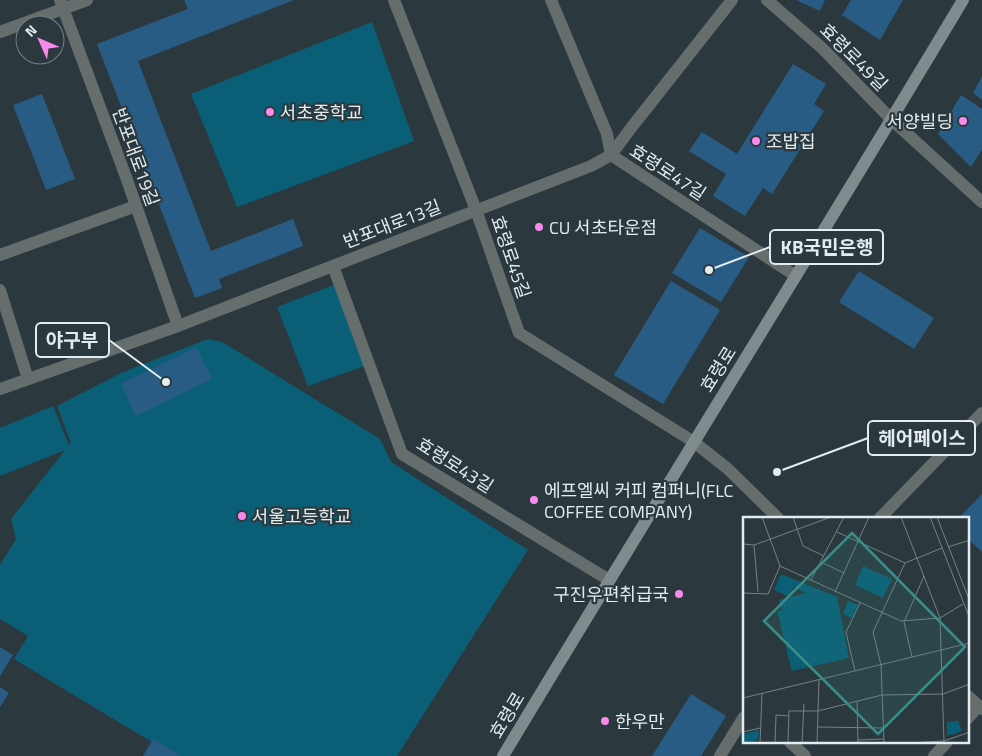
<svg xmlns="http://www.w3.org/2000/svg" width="982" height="756" font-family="'Titillium Web','Noto Sans KR',sans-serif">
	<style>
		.green { fill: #0a5f77 }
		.building { fill: #295c84 }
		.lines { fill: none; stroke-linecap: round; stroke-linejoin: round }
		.street { stroke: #656d6d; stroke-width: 12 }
		.secondary { stroke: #7f8b8c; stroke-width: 12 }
		.poi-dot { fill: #f888eb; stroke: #2b393e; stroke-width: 2 }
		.labels { text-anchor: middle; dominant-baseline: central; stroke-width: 4.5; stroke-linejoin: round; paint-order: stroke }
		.street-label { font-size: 18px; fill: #e3ecef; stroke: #2b393e }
		.poi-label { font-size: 18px; fill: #e3ecef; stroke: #2b393e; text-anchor: start }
		.inset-road { fill: none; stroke: #758185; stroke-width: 1 }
		.view { fill: #398e88; fill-opacity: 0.15; stroke: #398e88; stroke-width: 2.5 }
		.inset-edge { fill: none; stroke: #e3ecef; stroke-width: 2.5 }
		.leader { fill: none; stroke: #e3ecef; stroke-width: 2 }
		.callout-dot { fill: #e3ecef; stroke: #2b393e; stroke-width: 2 }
		.callout { fill: #2b393e; stroke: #e3ecef; stroke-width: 2 }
		.callout-label { font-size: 19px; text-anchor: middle; font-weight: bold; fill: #e3ecef }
	</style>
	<rect width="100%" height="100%" fill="#2b393e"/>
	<g class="green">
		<polygon points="372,22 414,141 237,207 191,94"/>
		<polygon points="334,285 364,366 308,386 277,307"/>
		<polygon points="208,339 222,342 380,439 391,462 528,550 397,756 175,756 14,659 28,636 0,619 0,565 16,539 11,519 65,450 0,476 0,428 53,406 69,445 71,443 57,406 121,373"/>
	</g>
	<g class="building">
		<polygon points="184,0 294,0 138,61 211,251 293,219 303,246 219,279 222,288 195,298 97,44 188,9"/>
		<polygon points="796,0 825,0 820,11"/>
		<polygon points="851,0 903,0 880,40 842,15"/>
		<polygon points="793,64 826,84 814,104 824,111 772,194 763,188 745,216 713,196 726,174 689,151 702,132 737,154"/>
		<polygon points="982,76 982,100 973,93"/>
		<polygon points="42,94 75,179 46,190 13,105"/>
		<polygon points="961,95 982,109 982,149 971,167 938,134"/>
		<polygon points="700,228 749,257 721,302 672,273"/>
		<polygon points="859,271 934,318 914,349 839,302"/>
		<polygon points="671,281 720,310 663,404 614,375"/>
		<polygon points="196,347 212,379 136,416 121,384"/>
		<polygon points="982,494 982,552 968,539 968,518 959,518"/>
		<polygon points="0,647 13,655 0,676"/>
		<polygon points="0,687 9,693 0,707"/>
		<polygon points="691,694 726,716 701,756 652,756"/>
		<polygon points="153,739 181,756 143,756"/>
	</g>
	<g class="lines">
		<g class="street">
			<polyline points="60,0 126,177 178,326"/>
			<polyline points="394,0 476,210 519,333 694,442 728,469 778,518"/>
			<polyline points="551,0 607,134 611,155 796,276"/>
			<polyline points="767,0 822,48 892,120 982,202"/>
			<polyline points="0,32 87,0"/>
			<polyline points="0,255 136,206"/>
			<polyline points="333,266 402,454 609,580"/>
			<polyline points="0,290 28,379"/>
			<polyline points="0,389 178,326 591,166 611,155 631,128 732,0"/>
			<polyline points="880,518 982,413"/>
			<polyline points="968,696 982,709"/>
			<polyline points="968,718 979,706"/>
			<polyline points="790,742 805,756"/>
			<polyline points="720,756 744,717"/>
			<polyline points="934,756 947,742"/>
		</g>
		<path class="secondary" d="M503,756C655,503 812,253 963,0"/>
	</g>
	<g class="poi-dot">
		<circle cx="270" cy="112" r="5"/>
		<circle cx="963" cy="121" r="5"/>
		<circle cx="756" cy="141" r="5"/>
		<circle cx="539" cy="227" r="5"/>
		<circle cx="534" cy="500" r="5"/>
		<circle cx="242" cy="516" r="5"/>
		<circle cx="679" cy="594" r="5"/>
		<circle cx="605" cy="721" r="5"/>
	</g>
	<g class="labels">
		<g class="street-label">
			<text transform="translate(854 57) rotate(45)">효령로49길</text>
			<text transform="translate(136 157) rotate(70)">반포대로19길</text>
			<text transform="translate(668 172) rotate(33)">효령로47길</text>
			<text transform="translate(392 224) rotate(-21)">반포대로13길</text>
			<text transform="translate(511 257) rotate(71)">효령로45길</text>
			<text transform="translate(718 369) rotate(-58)">효령로</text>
			<text transform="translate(455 465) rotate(32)">효령로43길</text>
			<text transform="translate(507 715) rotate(-59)">효령로</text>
		</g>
		<g class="poi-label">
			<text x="280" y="112">서초중학교</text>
			<text x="953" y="121" text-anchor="end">서양빌딩</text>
			<text x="766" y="141">조밥집</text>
			<text x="549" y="227">CU 서초타운점</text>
			<text x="544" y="490">에프엘씨 커피 컴퍼니(FLC<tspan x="544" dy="21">COFFEE COMPANY)</tspan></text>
			<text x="252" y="516">서울고등학교</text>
			<text x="669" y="594" text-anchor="end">구진우편취급국</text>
			<text x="615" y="721">한우만</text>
		</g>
	</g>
	<g transform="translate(743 517)">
		<rect width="226" height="226" fill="#2b393e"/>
		<path d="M120,49L149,62L140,81L112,68ZM38,57L94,80L106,141L49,154L34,94L39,93L36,83L63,76L51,70L47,80L31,73ZM105,84L115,88L109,101L100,97ZM215,204L219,214L204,219V205ZM16,213L15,223L0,226V217Z" fill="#0a5f77"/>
		<path class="inset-road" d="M19,0L37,49L158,104L197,101L220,87M50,0L60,29L81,39M158,0L197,101L201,226M187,0L227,102M194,0L227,85M94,15L162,46L199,31M0,27L11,28L88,0M11,28L15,75M205,30L227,23M78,45L101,56M68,63L101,0M92,75L126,0M0,76L25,77L37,49M169,140L161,105L181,59M112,154L103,115L117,86M0,181L227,126M114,185L115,226M75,210L140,211M0,215L17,211M115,223L141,222M17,226L19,176M32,226L33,198L46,199M45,226L46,194H75L139,178L200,177L227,167M59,226L61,187M74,226L76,163M141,226L138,148L130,115L162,46M166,226L201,224L227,215"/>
		<path class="view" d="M109,16L222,130L135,217L21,104Z"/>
		<rect width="226" height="226" class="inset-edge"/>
	</g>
	<path class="leader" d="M709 270L770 247M166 382L109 340M777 472L868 438"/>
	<g class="callout-dot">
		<circle cx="709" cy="270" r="5"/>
		<circle cx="166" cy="382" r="5"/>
		<circle cx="777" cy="472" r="5"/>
	</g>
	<g class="callout">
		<rect x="770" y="230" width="113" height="34" rx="5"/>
		<rect x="36" y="323" width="73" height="34" rx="5"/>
		<rect x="868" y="421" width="107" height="34" rx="5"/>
	</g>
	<g class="callout-label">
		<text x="827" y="254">KB국민은행</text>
		<text x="72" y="347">야구부</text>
		<text x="922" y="445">헤어페이스</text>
	</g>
	<g transform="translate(40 40) rotate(315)"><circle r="24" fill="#2b393e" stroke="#758185"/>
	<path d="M0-4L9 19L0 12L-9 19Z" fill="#f888eb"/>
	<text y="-8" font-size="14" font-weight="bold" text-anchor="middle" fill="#e3ecef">N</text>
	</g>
</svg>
